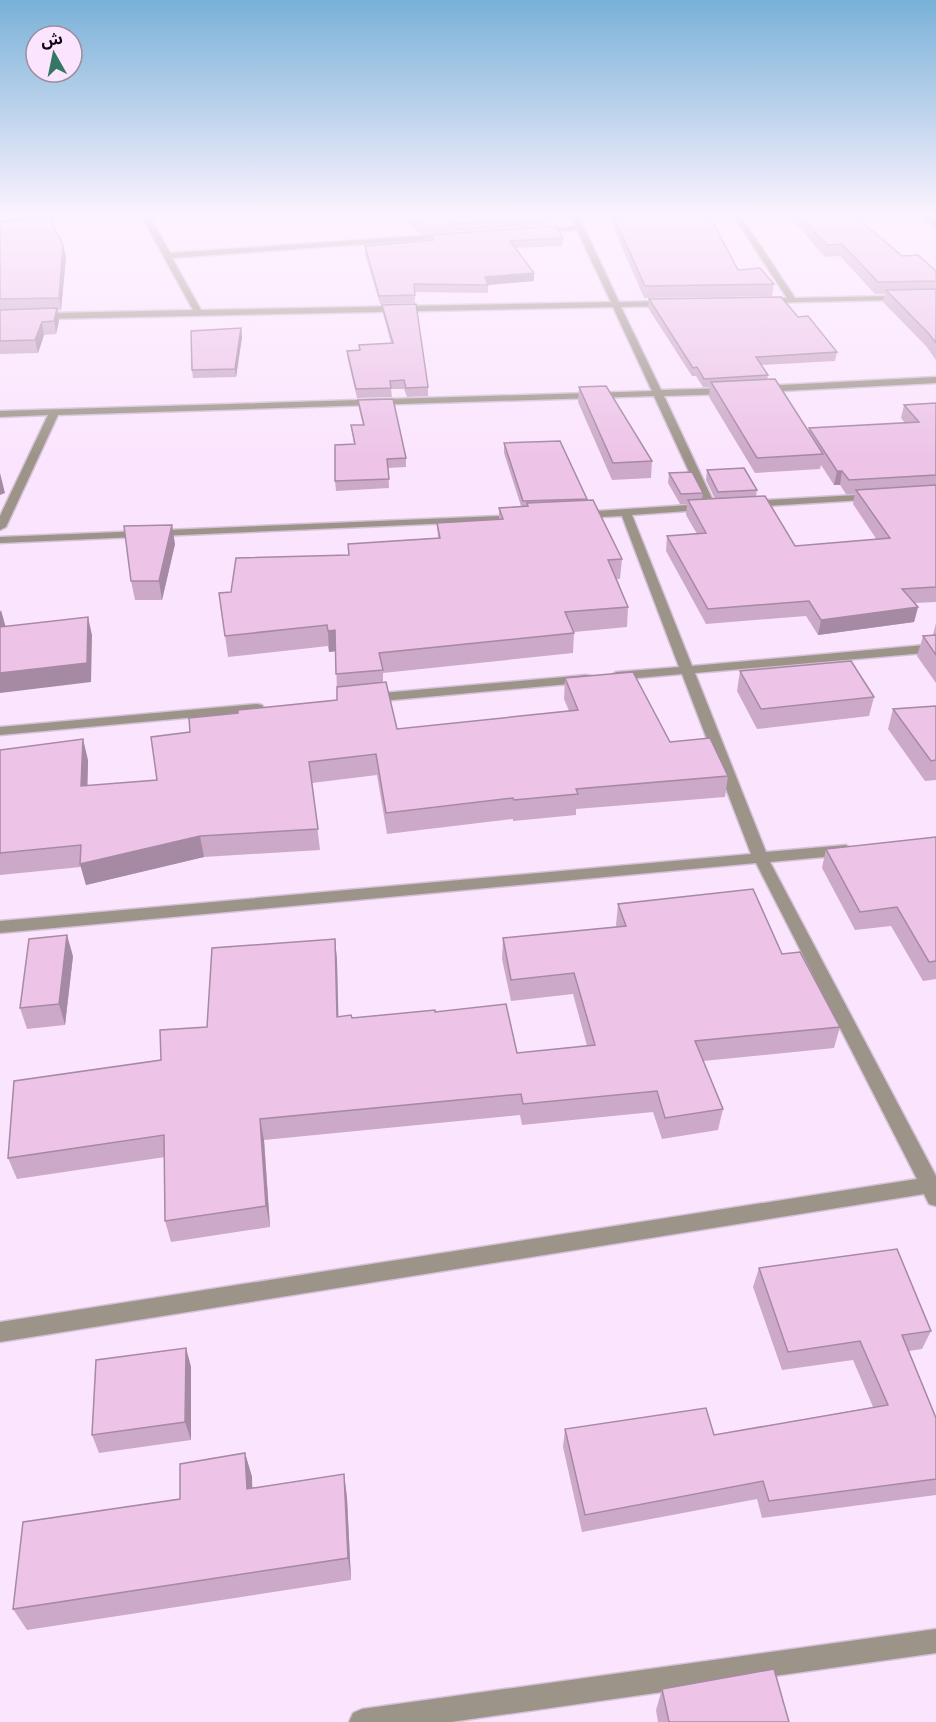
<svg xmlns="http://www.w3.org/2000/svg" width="936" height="1722" font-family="Mulish,'Noto Sans Arabic',sans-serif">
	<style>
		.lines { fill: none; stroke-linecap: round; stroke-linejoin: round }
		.minor-casing { stroke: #d5c2d8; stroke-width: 3 }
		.minor { fill: #9d9489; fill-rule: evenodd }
		.wall { fill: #cca9c8 }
		.shaded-wall { fill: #a689a2 }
		.building { fill: #edc4e8; stroke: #a689a2; stroke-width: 1.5 }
	</style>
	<rect width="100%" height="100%" fill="#fbe5fe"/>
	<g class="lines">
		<g class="minor-casing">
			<g id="minor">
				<polygon points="51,215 77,215 0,225 0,221"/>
				<polygon points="141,215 149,215 170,253 448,234 452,236 448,238 172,258 201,310 611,302 577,230 538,233 534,231 575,226 570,215 578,215 619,302 672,301 672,305 669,306 621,307 661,390 729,388 734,391 729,394 664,396 716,507 715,509 632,515 692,666 936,644 936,652 695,673 766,852 846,845 853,850 846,855 770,862 936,1176 936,1206 929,1204 924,1194 0,1342 0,1322 917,1179 756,863 0,933 0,921 751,854 682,674 616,680 610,676 616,672 679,667 622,516 581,518 576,515 581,512 704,504 654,396 58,415 6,527 0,530 0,516 48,415 0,417 0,411 652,391 613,307 0,320 0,314 193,310"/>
				<polygon points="733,215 740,215 795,298 936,295 936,299 762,303 761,301 765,298 787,298"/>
				<polygon points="920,215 928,215 936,222 936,228"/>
				<polygon points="936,377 936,383 762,392 757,389 762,386"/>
				<polygon points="875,494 879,495 879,499 749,507 744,504 749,501"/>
				<polygon points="519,515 524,518 523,520 0,543 0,537"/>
				<polygon points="586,675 591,676 592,679 591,682 371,702 364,698 371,694"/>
				<polygon points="257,704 262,705 264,708 262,711 0,735 0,727"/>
				<polygon points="936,1629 936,1653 451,1722 349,1722 353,1713 362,1709"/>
			</g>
		</g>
		<use href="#minor" class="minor"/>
	</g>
	<g class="wall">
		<polygon points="401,215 549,215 551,218 550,225 420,234"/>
		<polygon points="608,215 709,215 738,270 774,284 772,296 644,298"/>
		<polygon points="788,215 854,215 902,256 936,271 936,360 926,346 883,302 885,294 875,294 840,256 825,257"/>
		<polygon points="0,222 66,257 61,310 57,311 59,321 56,334 44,335 38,353 0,354"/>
		<polygon points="429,235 563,238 562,246 515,248 534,273 534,281 488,285 488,293 415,292 415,303 380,304 365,254 365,246 429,240"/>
		<polygon points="649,299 798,317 837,352 835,361 761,365 768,375 767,380 808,432 809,428 905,423 901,418 904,405 936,403 936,602 915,603 918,607 914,622 818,635 806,616 706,624 666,551 667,536 697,534 686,515 687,504 680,504 668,483 669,473 703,493 702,500 715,499 706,480 707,470 757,490 756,496 795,546 877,540 853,504 855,494 846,494 840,485 834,485 821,465 820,469 755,473 709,397 710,387 703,387 696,376 692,376 648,308"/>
		<polygon points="382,305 428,387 428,396 407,397 404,389 391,389 392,397 357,398 348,360 347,351 360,350 391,343 383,314"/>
		<polygon points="241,328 242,337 236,377 193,378 192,370"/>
		<polygon points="579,387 652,461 651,478 612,480 578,402"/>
		<polygon points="358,400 406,458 406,467 388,468 389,488 336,491 335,481 354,444 351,425 363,425 359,409"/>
		<polygon points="504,443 587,499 587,500 622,559 620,579 617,579 628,607 627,627 574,632 573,653 383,673 383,682 397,729 569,711 564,699 565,678 728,776 725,797 576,809 576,815 513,821 513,819 387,834 377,775 312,783 320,850 204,857 86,885 81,867 0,875 0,750 88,760 87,786 157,780 190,732 238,713 337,700 336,651 329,652 328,646 228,657 219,593 231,592 349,555 348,544 438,538 437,523 499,520 499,508 521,506 504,453"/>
		<polygon points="175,544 162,600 135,600 131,581"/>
		<polygon points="936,623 936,683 917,656 923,636 933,635"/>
		<polygon points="740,671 874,697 869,716 757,729 737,691"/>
		<polygon points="936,706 936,780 925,781 888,729 893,709"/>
		<polygon points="936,837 936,979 923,981 891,926 855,930 822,868 826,849"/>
		<polygon points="618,904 782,954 840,1027 834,1048 703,1061 723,1109 718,1130 662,1139 653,1112 522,1125 520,1115 264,1140 270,1227 171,1242 165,1221 165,1157 17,1179 8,1158 161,1060 207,1027 335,939 337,961 338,1016 352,1018 435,1012 517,1053 587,1046 573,994 511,1001 502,959 503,938 617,927 616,925"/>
		<polygon points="73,956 65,1025 27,1029 20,1008"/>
		<polygon points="759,1268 931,1331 922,1349 909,1351 936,1418 936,1495 762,1518 757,1499 582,1532 563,1447 565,1429 714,1435 873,1407 853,1360 782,1370 753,1287"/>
		<polygon points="186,1348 191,1367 191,1440 99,1453 92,1435"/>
		<polygon points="245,1453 252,1477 252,1488 344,1474 347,1498 351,1580 27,1630 13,1609 180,1499"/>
		<polygon points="662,1689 789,1722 658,1722 656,1710"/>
	</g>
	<g class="shaded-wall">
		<polygon points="63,245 66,257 61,310 59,298"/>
		<polygon points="534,273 534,281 485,285 485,277"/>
		<polygon points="57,308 59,321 56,334 54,321"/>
		<polygon points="42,322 44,335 38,353 35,340"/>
		<polygon points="241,328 242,337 236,377 235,369"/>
		<polygon points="837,471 842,471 840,485 834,485"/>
		<polygon points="0,473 5,493 0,495"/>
		<polygon points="172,525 175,544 162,600 159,581"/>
		<polygon points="918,607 914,622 818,635 821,620"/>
		<polygon points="1,610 6,628 0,639 0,612"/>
		<polygon points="88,617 92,635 91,682 0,693 0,673"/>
		<polygon points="335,630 337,651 329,652 328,631"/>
		<polygon points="83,739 88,760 87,807 81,786"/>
		<polygon points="200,836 204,857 86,885 80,864"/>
		<polygon points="67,935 73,956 65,1025 59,1004"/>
		<polygon points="335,939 337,961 339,1038 337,1017"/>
		<polygon points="260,1119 264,1140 270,1227 266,1206"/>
		<polygon points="186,1348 191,1367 191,1440 185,1422"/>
		<polygon points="245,1453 252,1477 253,1512 247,1489"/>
		<polygon points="344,1474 347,1498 351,1580 348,1558"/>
	</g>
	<g class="building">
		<polygon points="409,215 549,215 551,218 420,226"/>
		<polygon points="613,215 709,215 738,270 760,268 774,284 645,286"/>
		<polygon points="800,215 854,215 902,256 918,255 936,271 936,281 878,282 842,244 827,245"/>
		<polygon points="49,217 63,245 59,298 0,299 0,222"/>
		<polygon points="556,226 563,238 510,241 534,273 485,277 488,285 414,284 415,295 379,296 365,246 434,240 429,235"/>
		<polygon points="936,289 936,343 929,334 886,290"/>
		<polygon points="781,297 798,317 808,316 837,352 756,357 768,375 704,379 697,367 693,368 649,299"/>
		<polygon points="416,304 428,387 406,388 404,380 390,381 391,388 356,389 347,351 360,350 359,345 393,343 382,305"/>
		<polygon points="57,308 54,321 42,322 35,340 0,341 0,310"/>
		<polygon points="241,328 235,369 192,370 191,331"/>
		<polygon points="775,379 823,454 757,458 711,382"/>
		<polygon points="606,386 652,461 613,463 579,387"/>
		<polygon points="393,399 406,458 387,459 389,479 335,481 335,445 355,444 351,425 364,425 358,400"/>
		<polygon points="936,403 936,475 849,480 842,471 837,471 809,428 919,422 904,405"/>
		<polygon points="560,441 587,499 523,501 504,443"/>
		<polygon points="744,468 757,490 718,492 707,470"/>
		<polygon points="692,472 703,493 681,494 669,473"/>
		<polygon points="936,485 936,587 902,589 918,607 821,620 809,601 708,609 667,536 706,533 688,500 765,496 795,546 890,538 856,490"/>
		<polygon points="593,500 622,559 608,560 628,607 565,612 574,633 379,653 383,670 336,674 335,630 328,631 327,625 225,636 219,593 231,592 236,558 349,555 348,544 440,538 437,523 503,519 499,508 528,506 527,503"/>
		<polygon points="172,525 159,581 131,581 124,526"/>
		<polygon points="88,617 87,663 0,673 0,627"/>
		<polygon points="936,635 936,655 923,636"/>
		<polygon points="851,661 874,697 761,709 740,671"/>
		<polygon points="633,672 670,742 710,738 728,776 576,789 578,794 514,800 513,798 386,813 376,754 309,762 318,829 200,836 80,864 81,845 0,853 0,750 83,739 81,786 157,780 151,737 190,732 189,718 238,713 238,710 337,700 337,687 386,682 397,729 578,710 565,678"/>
		<polygon points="936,706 936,760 931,761 893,709"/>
		<polygon points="936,837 936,961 929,962 897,907 860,912 826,849"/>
		<polygon points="753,889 782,954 800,952 840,1027 695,1041 723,1109 665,1118 657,1091 523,1104 521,1094 260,1119 266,1206 165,1221 164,1135 8,1158 14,1081 161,1060 160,1030 207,1027 212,948 335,939 337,1017 351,1015 352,1018 435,1010 435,1012 506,1004 517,1053 595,1045 574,973 511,980 503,938 626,926 618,904"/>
		<polygon points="67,935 59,1004 20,1008 29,939"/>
		<polygon points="897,1249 931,1331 902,1335 936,1418 936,1479 769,1501 763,1481 585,1515 565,1429 706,1408 714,1435 888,1405 860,1341 788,1352 759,1268"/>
		<polygon points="186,1348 185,1422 92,1435 96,1360"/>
		<polygon points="245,1453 247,1489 344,1474 348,1558 13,1609 23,1522 180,1499 180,1464"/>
		<polygon points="774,1669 789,1722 669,1722 662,1689"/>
	</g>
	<linearGradient id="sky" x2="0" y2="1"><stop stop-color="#79b1d8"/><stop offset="0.47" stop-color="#fdf3ff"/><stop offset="1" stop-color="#fdf3ff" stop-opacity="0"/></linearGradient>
	<rect width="936" height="456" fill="url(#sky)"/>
	<g transform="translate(54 54) rotate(351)"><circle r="28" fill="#fbe5fe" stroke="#9d8d9f" stroke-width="1.5"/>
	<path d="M0-4.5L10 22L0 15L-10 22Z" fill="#367664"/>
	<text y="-9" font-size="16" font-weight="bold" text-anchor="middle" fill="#0f0810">ش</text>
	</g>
</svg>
